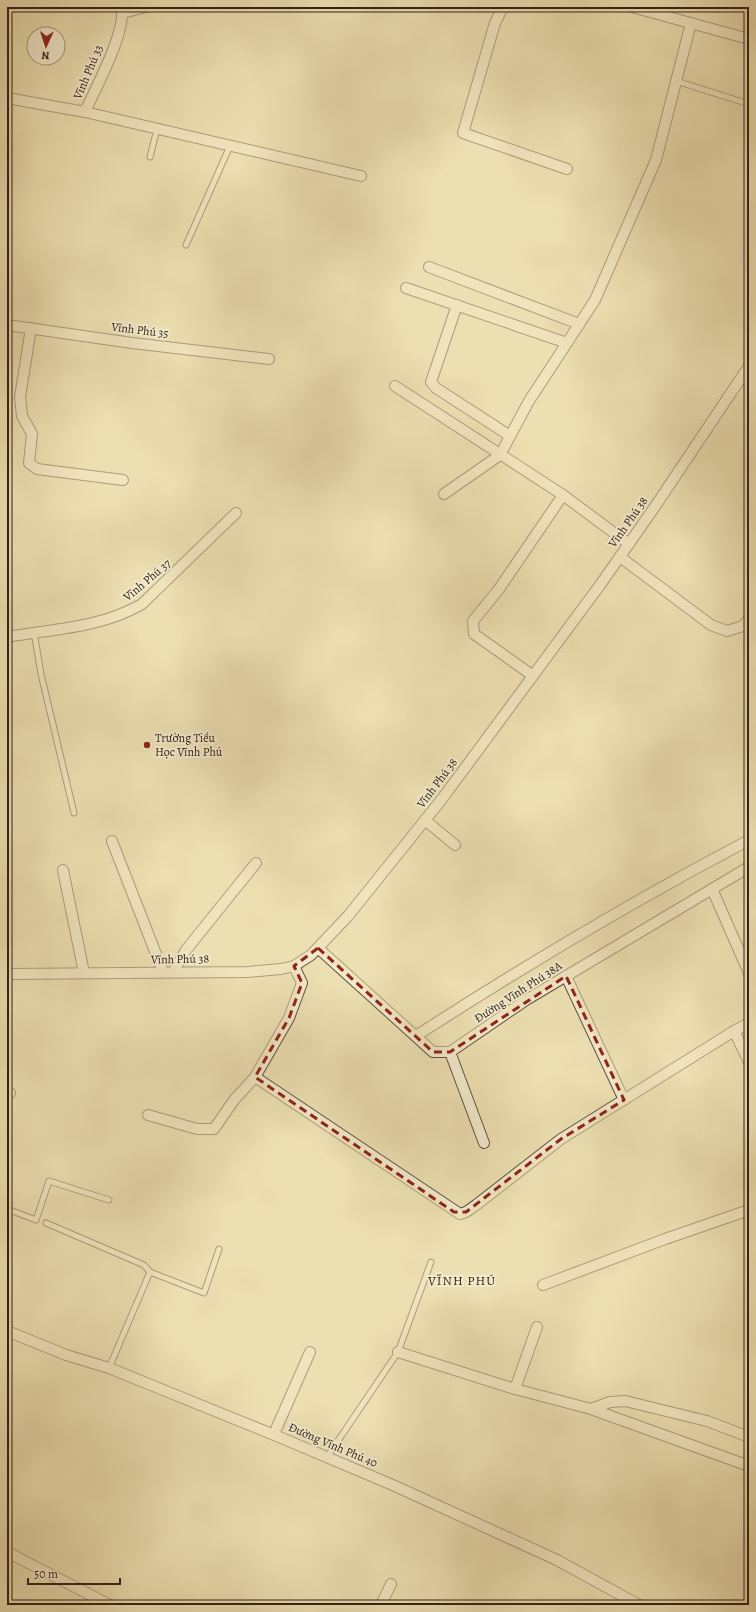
<svg xmlns="http://www.w3.org/2000/svg" width="756" height="1612" font-family="Alegreya,serif">
	<style>
		.lines { fill: none; stroke-linecap: round; stroke-linejoin: round }
		.service-casing { stroke: #5e503e; stroke-width: 7 }
		.minor-casing { stroke: #5e503e; stroke-width: 12 }
		.service { stroke: #f3eacc; stroke-width: 5 }
		.minor { stroke: #f3eacc; stroke-width: 10 }
		.marked { fill: none; stroke: #8f2418; stroke-width: 3; stroke-dasharray: 8 5; stroke-linejoin: round }
		.poi-dot { fill: #8f2418; stroke: #f3eacc; stroke-width: 1.5 }
		.labels { text-anchor: middle; dominant-baseline: central; stroke-width: 4; stroke-linejoin: round; paint-order: stroke }
		.street-label { font-size: 12px; fill: #2f2117; stroke: #f3eacc }
		.poi-label { font-size: 12px; fill: #2f2117; stroke: #f3eacc; text-anchor: start }
		.neighbourhood-label { font-size: 13px; letter-spacing: 1px; fill: #2f2117; stroke: #f3eacc }
	</style>
	<rect width="100%" height="100%" fill="#ecdfb1"/>
	<filter id="stains"><feTurbulence type="fractalNoise" baseFrequency=".005" numOctaves="4"/><feColorMatrix values="0 0 0 0 .2 0 0 0 0 .09 0 0 0 0 .02 0 0 0 .5 -.17"/></filter>
	<radialGradient id="worn" r=".72"><stop offset=".6" stop-color="#630" stop-opacity="0"/><stop offset="1" stop-color="#630" stop-opacity=".3"/></radialGradient>
	<g class="lines">
		<g class="service-casing">
			<g id="service">
				<polyline points="676,81 749,104"/>
				<polyline points="150,157 157,129"/>
				<polyline points="186,245 230,146"/>
				<polyline points="34,632 41,674 74,813"/>
				<polyline points="7,1209 36,1220 49,1181 109,1200"/>
				<polyline points="46,1223 144,1265 150,1272 109,1368"/>
				<polyline points="150,1272 204,1293 219,1249"/>
				<polyline points="327,1457 398,1352 431,1262"/>
			</g>
		</g>
		<g class="minor-casing">
			<g id="minor">
				<polyline points="503,7 495,23 463,133 567,169"/>
				<polyline points="632,7 749,39"/>
				<polyline points="123,13 145,7"/>
				<path d="M7,98L85,112C95,89 128,29 121,7"/>
				<polyline points="85,112 361,176"/>
				<polyline points="429,267 579,324"/>
				<polyline points="406,288 567,343"/>
				<polyline points="457,305 431,382 436,388 510,436"/>
				<polyline points="7,325 132,343 269,359"/>
				<polyline points="31,328 20,397 22,416 32,434 29,463 37,469 123,480"/>
				<polyline points="395,386 563,495 499,589 473,621 474,634 532,675"/>
				<polyline points="444,494 500,455 529,401 595,300 656,160 691,23"/>
				<polyline points="563,495 629,544"/>
				<polyline points="620,557 711,625 727,631 743,626 749,619"/>
				<path d="M7,637C53,629 101,628 142,604L236,513"/>
				<polyline points="425,820 455,845"/>
				<polyline points="112,841 163,972"/>
				<polyline points="63,870 84,973"/>
				<polyline points="712,889 749,973"/>
				<polyline points="318,948 433,1052 450,1052 526,1000 749,867"/>
				<polyline points="294,966 302,983 289,1018 255,1077 460,1214 466,1212 476,1205 561,1139 734,1031"/>
				<polyline points="173,972 186,950 256,863"/>
				<polyline points="7,974 247,972 281,969 294,966 311,955 348,916 442,799 600,585 654,508 749,366"/>
				<polyline points="566,976 624,1100"/>
				<polyline points="749,1023 734,1031 749,1062"/>
				<path d="M416,1036C524,966 635,900 749,840"/>
				<polyline points="450,1052 484,1143"/>
				<polyline points="7,1092 10,1093"/>
				<polyline points="148,1115 197,1129 214,1129 234,1100 255,1077"/>
				<polyline points="543,1285 665,1239 749,1210"/>
				<polyline points="7,1331 66,1355 109,1368 284,1439 395,1486 557,1560 639,1605"/>
				<polyline points="398,1352 515,1389 591,1409 749,1466"/>
				<polyline points="515,1389 537,1327"/>
				<polyline points="591,1409 610,1402 625,1401 707,1421 749,1437"/>
				<polyline points="274,1434 310,1352"/>
				<polyline points="7,1552 110,1605"/>
				<polyline points="381,1605 391,1584"/>
			</g>
		</g>
		<use href="#service" class="service"/>
		<use href="#minor" class="minor"/>
	</g>
	<path d="M0 0H756V1612H0ZM318,948L433,1052H450L566,976L624,1100L561,1139L466,1212H454L255,1077L289,1018L302,983L294,966Z" fill="#ecdfb1" fill-opacity=".55" fill-rule="evenodd"/>
	<path class="marked" d="M318,948L433,1052H450L566,976L624,1100L561,1139L466,1212H454L255,1077L289,1018L302,983L294,966Z"/>
	<circle class="poi-dot" cx="147" cy="745" r="4"/>
	<g class="labels">
		<g class="street-label">
			<text transform="translate(88 72) rotate(-67)">Vĩnh Phú 33</text>
			<text transform="translate(140 330) rotate(7)">Vĩnh Phú 35</text>
			<text transform="translate(628 522) rotate(-55)">Vĩnh Phú 38</text>
			<text transform="translate(147 580) rotate(-40)">Vĩnh Phú 37</text>
			<text transform="translate(437 783) rotate(-53)">Vĩnh Phú 38</text>
			<text transform="translate(180 959) rotate(-1)">Vĩnh Phú 38</text>
			<text transform="translate(518 992) rotate(-33)">Đường Vĩnh Phú 38A</text>
			<text transform="translate(333 1445) rotate(23)">Đường Vĩnh Phú 40</text>
		</g>
		<g class="poi-label">
			<text x="155" y="738">Trường Tiểu<tspan x="155" dy="14">Học Vĩnh Phú</tspan></text>
		</g>
		<g class="neighbourhood-label">
			<text x="462" y="1280">VĨNH PHÚ</text>
		</g>
	</g>
	<rect width="756" height="1612" fill="none" stroke="#ecdfb1" stroke-width="24"/>
	<rect x="8" y="8" width="740" height="1596" fill="none" stroke="#2f2117" stroke-width="2"/>
	<rect x="12" y="12" width="732" height="1588" fill="none" stroke="#2f2117"/>
	<g transform="translate(46 46) rotate(183)"><circle r="19" fill="#f3eacc" stroke="#a59a84"/>
	<path d="M0-3L7 15L0 10L-7 15Z" fill="#8f2418"/>
	<text y="-6" font-size="11" font-weight="bold" text-anchor="middle" fill="#2f2117">N</text>
	</g>
	<path d="M28 1578v6h92v-6" fill="none" stroke="#2f2117" stroke-width="2"/>
	<text x="34" y="1578" font-size="12" fill="#2f2117" stroke="#f3eacc" stroke-width="3" paint-order="stroke">50 m</text>
	<rect width="100%" height="100%" filter="url(#stains)"/>
	<rect width="100%" height="100%" fill="url(#worn)"/>
</svg>
